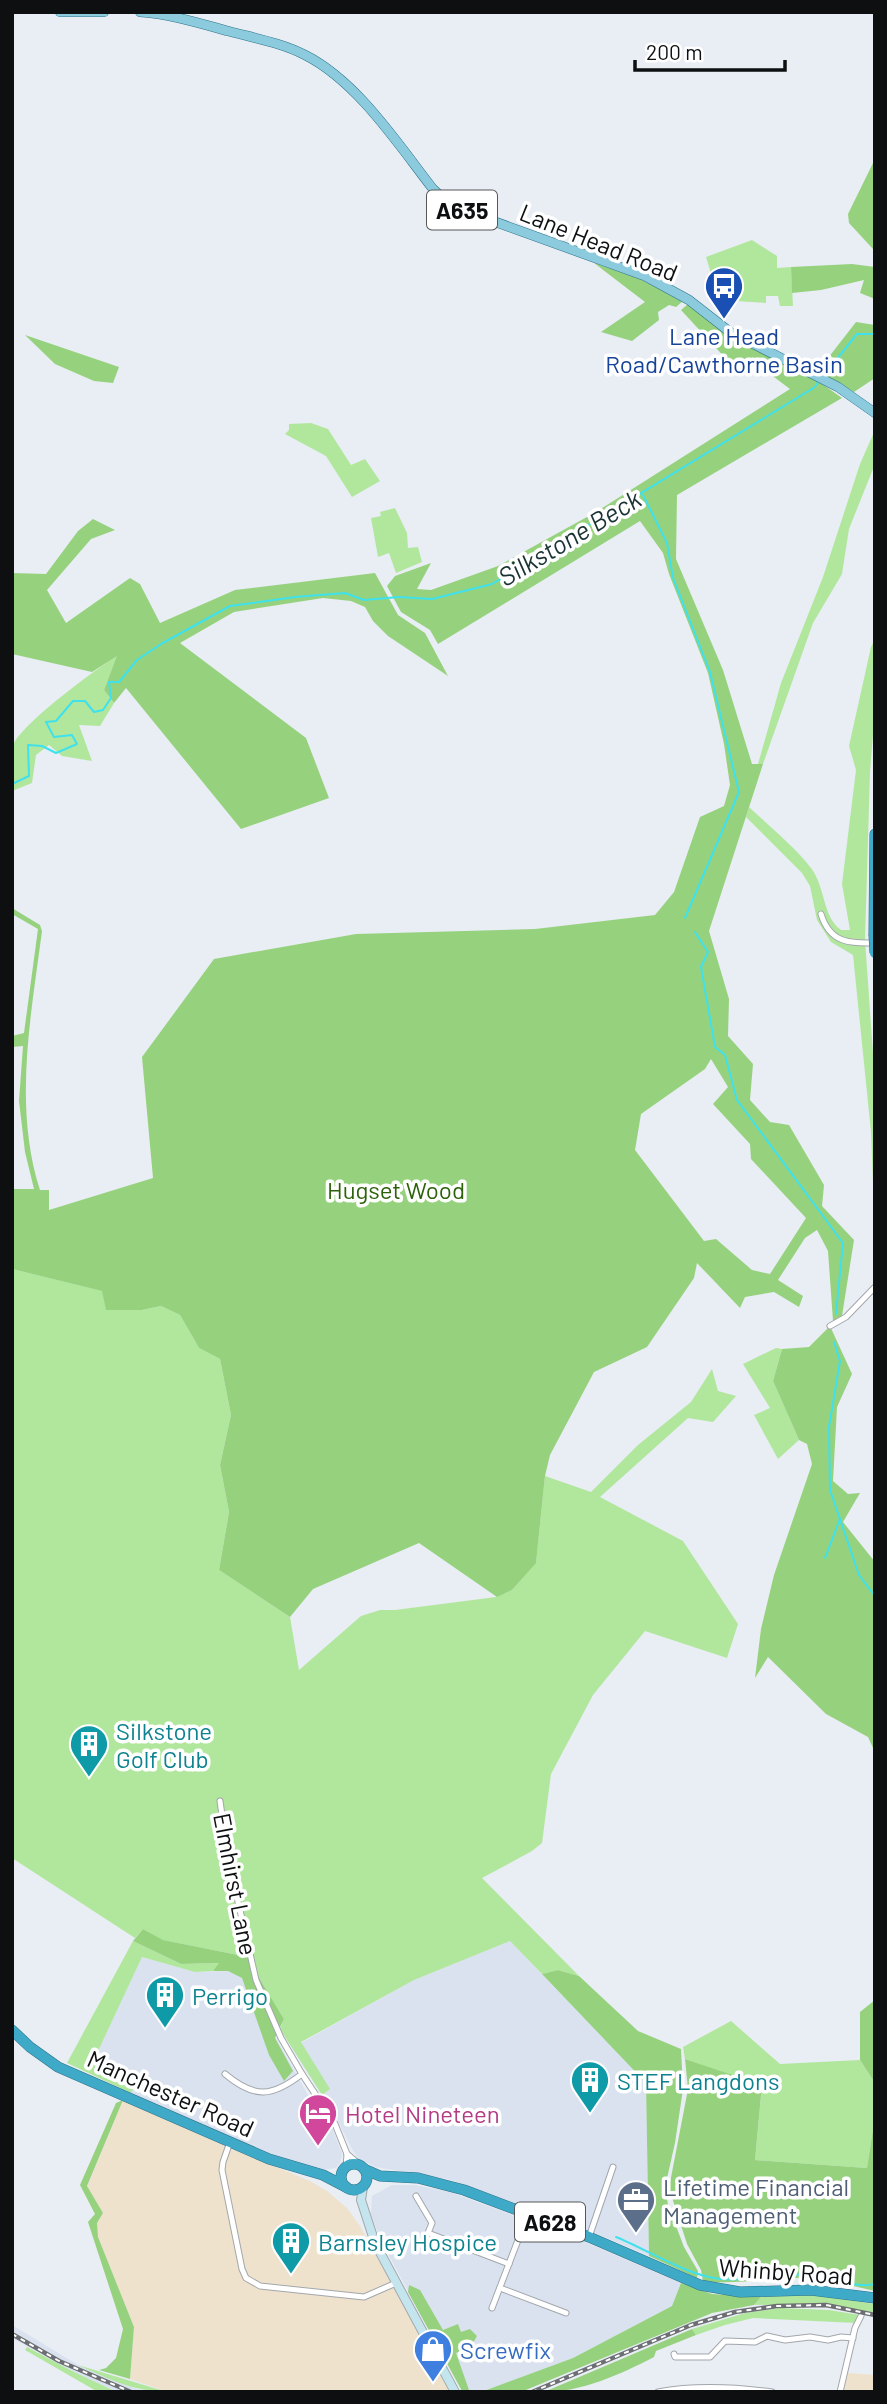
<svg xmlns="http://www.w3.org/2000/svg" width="887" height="2404" font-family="Barlow,sans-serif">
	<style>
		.built { fill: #d9e2ee }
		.industrial { fill: #eee2cd }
		.green { fill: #b1e79d }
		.forest { fill: #96d27e; fill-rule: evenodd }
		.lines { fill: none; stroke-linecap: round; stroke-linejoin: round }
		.stream { stroke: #3fe1ed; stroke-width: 2 }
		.street-casing { stroke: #a3a7ac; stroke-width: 7 }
		.secondary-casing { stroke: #a3a7ac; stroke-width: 10 }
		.primary-casing { stroke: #2e7388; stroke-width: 10 }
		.highway-casing { stroke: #2e7388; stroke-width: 11 }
		.street { stroke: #fff; stroke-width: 5 }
		.secondary { stroke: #c5e5ee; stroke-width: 8 }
		.primary { stroke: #8ccbde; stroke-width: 9 }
		.highway { stroke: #3fa9c8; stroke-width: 10 }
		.rail-casing { stroke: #6c6f73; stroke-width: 4.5 }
		.rail { stroke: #fff; stroke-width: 2; stroke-dasharray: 5; stroke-linecap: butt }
		.highway-bridge-casing { stroke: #2e7388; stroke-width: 11; stroke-linecap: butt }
		.highway-bridge { stroke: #3fa9c8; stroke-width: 10 }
		.labels { text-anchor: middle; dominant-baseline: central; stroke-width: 7; stroke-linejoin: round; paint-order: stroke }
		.shield { fill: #fff; stroke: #565758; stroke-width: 2 }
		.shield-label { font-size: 23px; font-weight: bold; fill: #0d0f11 }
		.street-label { font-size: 24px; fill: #0d0f11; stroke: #fff }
		.transit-label { font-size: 24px; fill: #164399; stroke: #fff }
		.park-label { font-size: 24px; fill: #2b620a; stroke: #fff }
		.culture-label { font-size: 24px; fill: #0d838f; stroke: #fff; text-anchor: start }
		.hotel-label { font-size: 24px; fill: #b23c85; stroke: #fff; text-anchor: start }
		.service-label { font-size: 24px; fill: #4e5e75; stroke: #fff; text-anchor: start }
		.shop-label { font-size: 24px; fill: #366cbe; stroke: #fff; text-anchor: start }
		.water-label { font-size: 26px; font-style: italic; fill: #193335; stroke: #fff }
	</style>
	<rect width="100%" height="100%" fill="#e9edf4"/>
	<g class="built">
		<polygon points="510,1941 646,2083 649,2256 581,2227 448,2179 375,2167 358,2158 352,2149 336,2117 292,2048 414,1980"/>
		<polygon points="142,1957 195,1972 228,1971 242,1978 317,2111 331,2125 342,2154 340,2163 336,2168 321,2170 265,2153 131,2093 135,2086 92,2064"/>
		<polygon points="392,2185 415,2185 450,2192 587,2243 681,2283 672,2306 573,2358 481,2392 463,2392 381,2241 371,2214 372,2196"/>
		<polygon points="12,2325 78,2365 117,2382 146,2392 117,2392 74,2372 12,2338"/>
	</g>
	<g class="industrial">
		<polygon points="123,2100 220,2142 227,2149 235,2150 310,2181 327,2191 347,2208 360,2226 451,2392 167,2392 130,2379 134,2327 98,2237 97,2223 103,2213 87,2187"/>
		<polygon points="848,2373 875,2375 875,2392 839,2392"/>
	</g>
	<g class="green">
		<polygon points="752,240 777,256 777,268 791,267 793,306 780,306 778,296 766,296 766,303 719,300 706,257"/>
		<polygon points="311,423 328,429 351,465 365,459 380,481 352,497 326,456 285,434 289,430 289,424"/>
		<polygon points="875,430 875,464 849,529 842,574 813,623 763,764 758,764 781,683 823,577 860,464"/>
		<polygon points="395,508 407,533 408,548 418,547 422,562 396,573 389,553 378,557 371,518 381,516 380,512"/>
		<path d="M875,639V710L870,772L865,940L875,1082V1234L871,1132L853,955L831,942L817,920L810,886L802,873L746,817L749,807C769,826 795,847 811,868C826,888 822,916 841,930H850L842,884L856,770L849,746L871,647Z"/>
		<path d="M118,655L104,690L114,703L100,726L79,725L92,761L62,756L49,745L36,755L32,783L12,791C12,778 10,761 12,748C16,727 98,668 118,655Z"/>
		<polygon points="12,1269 103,1291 142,1310 161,1306 180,1315 199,1348 220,1359 231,1415 220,1465 229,1512 219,1570 290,1617 299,1670 361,1616 380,1610 395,1610 496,1597 512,1590 536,1562 545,1476 591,1492 638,1445 691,1402 712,1369 718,1391 736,1396 713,1422 688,1418 600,1497 683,1541 738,1624 727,1658 645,1631 593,1695 551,1774 542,1843 532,1851 482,1878 579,1976 558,1970 542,1974 510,1941 414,1980 301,2042 330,2089 322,2095 280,2029 284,2019 258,1976 253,1958 162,1940 143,1929 135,1938 12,1858"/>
		<polygon points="776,1348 782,1349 773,1381 799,1440 778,1459 754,1415 770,1408 743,1364"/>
		<polygon points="133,1941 181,1964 220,1963 213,1971 195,1972 142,1957 92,2064 135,2085 131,2093 67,2063"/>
		<polygon points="731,2021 780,2064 860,2060 875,2083 875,2116 867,2168 755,2160 762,2086 685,2059 683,2047"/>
		<polygon points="800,2293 875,2304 875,2313 829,2304 754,2305 761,2297"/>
		<polygon points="780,2308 829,2310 860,2315 856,2323 753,2318 725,2325 696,2335 692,2329 745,2313"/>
		<polygon points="27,2347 74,2372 117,2392 98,2392 25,2350"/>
		<path d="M78,2365L167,2392C134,2392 107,2378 78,2365Z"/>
	</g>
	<g class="forest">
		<polygon points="875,159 875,248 873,249 849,223 848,214"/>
		<polygon points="594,263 638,278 683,301 676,307 669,305 658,312 659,320 632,341 601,332 645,302"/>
		<polygon points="852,264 875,267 875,299 860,293 864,280 821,290 792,293 791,267"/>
		<path d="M688,304L821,383L842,398L677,495L676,559L723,670L752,764H763L709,931L729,999L728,1036L753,1064L750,1100L770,1122L789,1125L824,1185L822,1206L854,1240L842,1316L833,1321L828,1251L817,1230L805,1238L778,1280L803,1296L799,1307L774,1292L745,1297L740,1308L697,1263L694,1278L647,1347L594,1372L550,1455L545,1476L536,1563L512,1590L497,1597L419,1543L313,1589L290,1617L219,1570L229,1512L220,1465L231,1415L220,1359L199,1348L180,1315L161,1306L142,1310H106L102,1291L12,1269V1189H34L25,1152L19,1101L23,1046L12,1047V1036L24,1033L38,929L12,914V908L40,925L42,931C31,1016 13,1106 40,1190H49V1210L153,1178L142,1057L214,959L356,934L535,929L655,915L674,892L700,817L724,806L730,785L724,744L708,673L669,574L663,553L640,521L438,644L430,630L401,612L387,586L395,576L431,563L417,589L431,590L498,566L596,512L790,389L762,368L728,361L681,310ZM711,1059L728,1087L713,1104L750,1144L751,1159L806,1218L770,1274L752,1270L716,1239L704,1241L635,1150L641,1114L705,1069Z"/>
		<polygon points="856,322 875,325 875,378 854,392 818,371"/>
		<polygon points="25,335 119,367 113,383 94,381 55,364"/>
		<polygon points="93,519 115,530 91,539 47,590 66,623 130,578 140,584 160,623 235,590 375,573 398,615 425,633 448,676 388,636 373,621 365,607 351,601 323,598 234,612 180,643 306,738 329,798 241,829 126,688 114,703 104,690 117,656 92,672 12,654 12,573 46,574 78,531"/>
		<polygon points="830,1326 852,1374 837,1407 833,1481 848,1494 860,1493 843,1522 875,1562 875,1780 874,1750 868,1737 826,1714 768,1657 755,1678 761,1629 774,1575 812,1464 807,1444 799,1440 773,1381 782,1349 809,1347"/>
		<polygon points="143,1929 163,1940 253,1958 258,1976 284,2019 275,2038 293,2071 284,2081 269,2055 242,1978 228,1971 213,1971 219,1963 181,1964 133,1941"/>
		<polygon points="558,1970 579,1976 638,2031 681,2049 683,2089 675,2143 665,2187 668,2205 684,2247 698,2271 697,2278 649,2256 646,2083 542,1974"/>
		<polygon points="875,2000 875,2083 860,2060 860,2012"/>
		<path d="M685,2059L762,2085L755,2160L867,2168L875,2116V2291C848,2285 822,2278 795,2278C763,2278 735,2285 703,2281L701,2270L687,2244L669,2188L688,2089Z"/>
		<polygon points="123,2100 87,2186 103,2213 97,2223 98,2237 134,2327 130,2379 99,2370 106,2368 116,2358 123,2329 88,2222 95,2214 80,2185 116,2103"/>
		<polygon points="681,2283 712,2294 761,2297 754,2305 712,2313 521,2392 481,2392 573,2358 672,2306"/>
		<polygon points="409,2285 420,2290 443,2330 458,2324 461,2332 470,2329 477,2336 470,2348 456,2353 469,2390 462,2391 408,2292"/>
		<path d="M692,2329L696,2335L656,2351L654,2357C621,2374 582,2392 544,2392Z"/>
	</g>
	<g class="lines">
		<g class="stream">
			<polyline points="824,375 857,334 875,334"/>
			<polyline points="643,495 667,543 673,578 710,672 739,792 685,918"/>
			<polyline points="12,784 29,776 28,745 42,746 56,753 77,744 72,735 54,737 46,722 56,721 73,701 85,701 94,712 103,710 111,698 109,682 119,682 137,660 161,644 230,606 295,597 345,593 364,600 399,597 432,599 492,584 815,387 818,382"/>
			<polyline points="695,932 708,952 701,967 715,1047 725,1055 737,1100 843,1243 836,1314"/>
			<polyline points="834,1342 840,1361 829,1427 830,1490 859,1575 875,1596"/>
			<polyline points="825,1558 840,1519"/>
			<path d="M616,2237C646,2249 690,2277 721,2279C749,2282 778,2272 806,2275C826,2276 857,2289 875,2284"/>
		</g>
		<g class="street-casing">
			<g id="street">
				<path d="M821,914C830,943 848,943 875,943"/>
				<polyline points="830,1326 846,1317 875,1287"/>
				<polyline points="220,1801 228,1858 256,1980 281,2038 302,2074 335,2124 347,2154 346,2167"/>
				<path d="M225,2074C255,2099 272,2097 302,2074"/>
				<polyline points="230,2142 223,2162 222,2170 242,2269 246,2278 260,2286 364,2297 396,2283"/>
				<polyline points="347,2154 361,2166"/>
				<polyline points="416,2196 432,2223 428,2233 509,2264"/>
				<polyline points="589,2237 613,2167"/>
				<polyline points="500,2288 566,2313"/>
				<polyline points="492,2308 528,2214"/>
				<polyline points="674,2354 675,2357 710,2357 725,2341 755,2342 767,2336 785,2340 810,2337 828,2340 841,2337 853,2338"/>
				<path d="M658,2392C695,2385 734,2387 772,2392"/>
				<polyline points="840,2392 855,2328 861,2316"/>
			</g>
		</g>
		<g class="secondary-casing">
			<polyline id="secondary" points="363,2187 361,2200 375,2243 455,2392"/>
		</g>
		<g class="primary-casing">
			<g id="primary">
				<polyline points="60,12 104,12"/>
				<path d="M140,12C170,14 199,23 228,31C254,38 282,43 305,55C357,81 398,144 433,189L445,200L468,212L645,276L689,300L730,332L838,387L875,413"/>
			</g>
		</g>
		<g class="highway-casing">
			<g id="highway">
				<polyline points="874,934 875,834"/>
				<polyline points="12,2030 30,2047 58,2067 269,2159 323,2175 346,2187"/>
				<circle cx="354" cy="2177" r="13"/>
				<polyline points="364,2169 380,2176 418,2178 464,2190 589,2237 700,2285 740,2292 811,2290 875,2298"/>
			</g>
		</g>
		<use href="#street" class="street"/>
		<use href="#secondary" class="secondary"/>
		<use href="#primary" class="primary"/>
		<use href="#highway" class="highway"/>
		<g class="rail-casing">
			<g id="rail">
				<polyline points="12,2334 59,2361 131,2392"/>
				<polyline points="532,2392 691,2325 735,2312 777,2306 826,2305 875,2315"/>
			</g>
		</g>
		<use href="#rail" class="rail"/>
		<g class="highway-bridge-casing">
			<polyline id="highway-bridge" points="874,934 875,953"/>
		</g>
		<use href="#highway-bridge" class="highway-bridge"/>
	</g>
	<defs>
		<g id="bus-pin" transform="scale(2.0125)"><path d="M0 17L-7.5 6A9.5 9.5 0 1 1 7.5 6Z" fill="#1a4fb4" stroke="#fff"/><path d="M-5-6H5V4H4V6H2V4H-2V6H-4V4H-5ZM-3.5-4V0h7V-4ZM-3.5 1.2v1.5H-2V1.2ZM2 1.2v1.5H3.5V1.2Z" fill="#fff"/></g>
		<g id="building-pin" transform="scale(2.0125)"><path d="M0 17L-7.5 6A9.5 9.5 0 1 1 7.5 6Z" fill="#0f9aa8" stroke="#fff"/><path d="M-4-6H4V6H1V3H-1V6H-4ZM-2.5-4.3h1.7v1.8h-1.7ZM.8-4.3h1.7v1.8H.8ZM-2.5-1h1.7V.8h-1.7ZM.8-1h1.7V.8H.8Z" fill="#fff"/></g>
		<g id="hotel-pin" transform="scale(2.0125)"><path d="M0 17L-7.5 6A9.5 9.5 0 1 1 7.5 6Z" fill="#d1479c" stroke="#fff"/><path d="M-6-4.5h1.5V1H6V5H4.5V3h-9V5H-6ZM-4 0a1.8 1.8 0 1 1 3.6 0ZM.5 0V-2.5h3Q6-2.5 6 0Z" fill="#fff"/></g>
		<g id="office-pin" transform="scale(2.0125)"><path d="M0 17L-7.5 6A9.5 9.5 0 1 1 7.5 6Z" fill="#5c6f8a" stroke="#fff"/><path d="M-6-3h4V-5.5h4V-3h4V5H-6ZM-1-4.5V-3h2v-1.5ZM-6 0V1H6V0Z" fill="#fff"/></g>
		<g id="shop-pin" transform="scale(2.0125)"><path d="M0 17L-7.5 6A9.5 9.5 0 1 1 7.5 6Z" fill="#3f7fe0" stroke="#fff"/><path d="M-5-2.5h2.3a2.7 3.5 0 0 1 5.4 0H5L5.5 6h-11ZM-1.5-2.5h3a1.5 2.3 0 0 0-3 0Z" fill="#fff"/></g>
	</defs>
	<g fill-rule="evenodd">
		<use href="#bus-pin" x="724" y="286"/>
		<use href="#building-pin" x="89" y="1744"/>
		<use href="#building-pin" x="165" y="1995"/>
		<use href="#building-pin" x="590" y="2080"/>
		<use href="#hotel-pin" x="318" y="2113"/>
		<use href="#office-pin" x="636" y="2200"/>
		<use href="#building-pin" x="291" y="2241"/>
		<use href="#shop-pin" x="433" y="2349"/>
	</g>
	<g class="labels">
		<g class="shield">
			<rect x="427" y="190.5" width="70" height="39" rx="5"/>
			<rect x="515" y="2202.5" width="70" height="39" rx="5"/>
		</g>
		<g class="shield-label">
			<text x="462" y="210">A635</text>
			<text x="550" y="2222">A628</text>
		</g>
		<g class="street-label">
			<text transform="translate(599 242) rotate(22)">Lane Head Road</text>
			<text transform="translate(236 1884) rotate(79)">Elmhirst Lane</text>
			<text transform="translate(171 2093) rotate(24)">Manchester Road</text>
			<text transform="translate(786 2271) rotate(4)">Whinby Road</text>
		</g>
		<g class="transit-label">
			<text x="724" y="335">Lane Head<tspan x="724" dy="28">Road/Cawthorne Basin</tspan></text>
		</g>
		<g class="park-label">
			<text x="396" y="1189">Hugset Wood</text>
		</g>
		<g class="culture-label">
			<text x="116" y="1730">Silkstone<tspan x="116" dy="28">Golf Club</tspan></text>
			<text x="192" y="1995">Perrigo</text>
			<text x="617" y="2080">STEF Langdons</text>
			<text x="318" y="2241">Barnsley Hospice</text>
		</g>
		<g class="hotel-label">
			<text x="345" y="2113">Hotel Nineteen</text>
		</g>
		<g class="service-label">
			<text x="663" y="2186">Lifetime Financial<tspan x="663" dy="28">Management</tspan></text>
		</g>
		<g class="shop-label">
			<text x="460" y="2349">Screwfix</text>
		</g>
		<g class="water-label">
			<text transform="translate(569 537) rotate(-31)">Silkstone Beck</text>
		</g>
	</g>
	<rect width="887" height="2404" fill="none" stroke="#0d0f11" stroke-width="28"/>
	<path d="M635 60v10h150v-10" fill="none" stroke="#0d0f11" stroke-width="3.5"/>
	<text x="646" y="60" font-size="21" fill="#0d0f11" stroke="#ffffff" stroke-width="5" paint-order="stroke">200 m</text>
</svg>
